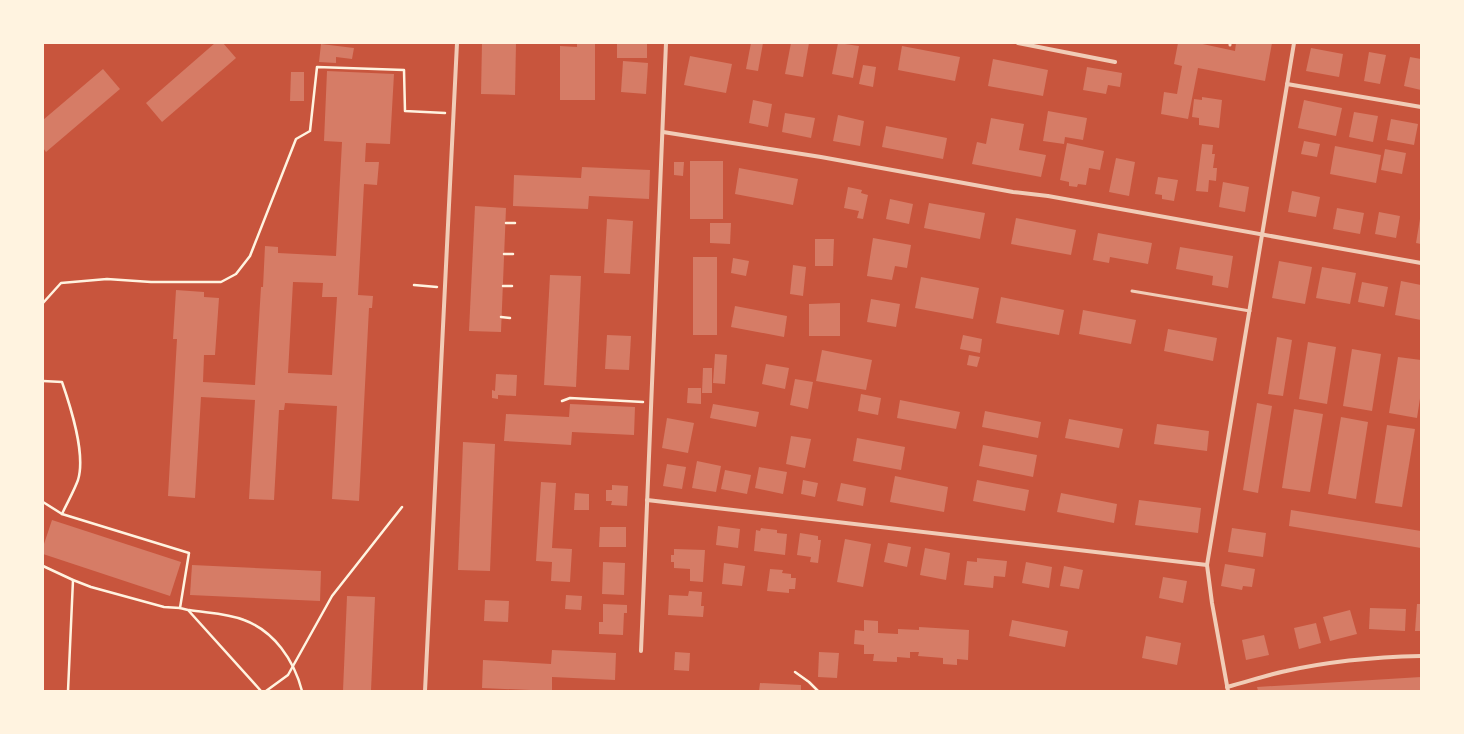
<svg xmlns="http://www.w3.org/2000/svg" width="1464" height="734" font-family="Quicksand,sans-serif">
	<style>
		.building { fill: #d67c66; fill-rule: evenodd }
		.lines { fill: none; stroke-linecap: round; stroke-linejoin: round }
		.path { stroke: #fff3e0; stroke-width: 2.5 }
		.service { stroke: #f1ccb7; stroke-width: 3 }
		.minor { stroke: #f1ccb7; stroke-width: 4 }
	</style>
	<rect width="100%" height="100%" fill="#c8553d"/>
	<g class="building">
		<polygon points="215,43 223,43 236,58 162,122 146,103"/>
		<polygon points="482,43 516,43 515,95 481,94"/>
		<polygon points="577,43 595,43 595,100 560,100 560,46 577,47"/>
		<rect x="617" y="43" width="30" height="15"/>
		<polygon points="751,43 763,43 758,71 746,69"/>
		<polygon points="791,43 809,43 803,77 785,74"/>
		<polygon points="838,43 859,46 853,78 832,74"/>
		<polygon points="1178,43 1198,43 1235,51 1236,43 1272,43 1265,81 1198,68 1188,119 1161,114 1164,92 1177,94 1182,66 1174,64"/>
		<polygon points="321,44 354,48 352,59 336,57 336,63 319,62"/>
		<polygon points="902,46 960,57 955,81 898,70"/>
		<polygon points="1311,48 1343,54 1339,77 1306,71"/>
		<polygon points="1369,52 1386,55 1380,84 1364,81"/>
		<polygon points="690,56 732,64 726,93 684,85"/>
		<polygon points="1410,57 1421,59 1421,90 1404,86"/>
		<polygon points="993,59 1048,70 1043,96 988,86"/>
		<polygon points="623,61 648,63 646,94 621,92"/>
		<polygon points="863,65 876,67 873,87 859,84"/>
		<polygon points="1087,67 1122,73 1120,87 1108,85 1106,94 1083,90"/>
		<polygon points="103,69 120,89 46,152 43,148 43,120"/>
		<path d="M327,71L394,74L390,144L366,143L365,162H379L377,185L364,184L358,295L373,296L372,308H369L359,501L332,499L337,406L285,403L284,410H279L274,500L249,499L255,400L201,397L195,498L168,496L177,339H173L176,290L204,292V297L219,298L215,355H204L203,382L255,385L261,287H263L265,246L278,247V253L336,256L342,142L324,141ZM293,282L323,283L322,297H337L332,375L288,373Z"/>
		<polygon points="291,72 304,72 304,101 290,101"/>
		<polygon points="1202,97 1222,100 1219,128 1199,125 1199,118 1192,117 1194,99 1202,100"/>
		<polygon points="753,100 772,104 768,127 749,123"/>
		<polygon points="1304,100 1342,108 1336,136 1298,128"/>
		<polygon points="1048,111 1087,118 1083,140 1065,137 1064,144 1043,141"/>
		<polygon points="1354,112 1378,116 1373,142 1349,137"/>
		<polygon points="785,113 815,118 811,138 782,132"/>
		<polygon points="838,115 864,121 860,146 833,141"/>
		<polygon points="991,118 1024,124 1019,150 1046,155 1041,177 972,164 977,142 986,144"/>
		<polygon points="1391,119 1418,124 1414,145 1387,140"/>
		<polygon points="886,126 947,138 943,159 882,147"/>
		<polygon points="1304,141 1320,144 1317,157 1301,154"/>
		<polygon points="1067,143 1104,151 1100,170 1089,168 1086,185 1078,184 1077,187 1069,186 1069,182 1060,180"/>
		<polygon points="1202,144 1213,145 1212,154 1215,154 1213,168 1217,168 1216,181 1209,180 1208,192 1196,191"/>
		<polygon points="1335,146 1381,155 1376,183 1330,174"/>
		<polygon points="1385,149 1406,153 1402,174 1381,170"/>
		<polygon points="1116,158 1135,162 1129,196 1109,192"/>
		<rect x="690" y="161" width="33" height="58"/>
		<polygon points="674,162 684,162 683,176 674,175"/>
		<polygon points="582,167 650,170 649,199 589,196 588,209 513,206 514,175 581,178"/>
		<polygon points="739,168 798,179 793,205 735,194"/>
		<polygon points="1158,177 1178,180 1174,201 1162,199 1162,195 1155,194"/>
		<polygon points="1223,182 1249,187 1245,212 1219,207"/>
		<polygon points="848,187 862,190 861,193 868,195 863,219 857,218 859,211 844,208"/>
		<polygon points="1292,191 1320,197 1316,217 1288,212"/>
		<polygon points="890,199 913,204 909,224 886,219"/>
		<polygon points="929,203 985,213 980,239 924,228"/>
		<polygon points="475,206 506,208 501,332 469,331"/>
		<polygon points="1337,208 1364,213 1360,234 1333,229"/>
		<polygon points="1379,212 1400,216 1396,238 1375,234"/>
		<polygon points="1016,218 1076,230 1071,255 1011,244"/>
		<polygon points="607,219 633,221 630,274 604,273"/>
		<polygon points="1420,219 1421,219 1421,244 1416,243"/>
		<polygon points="710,223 731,223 730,244 710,243"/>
		<polygon points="1098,233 1152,243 1148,264 1110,257 1109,263 1093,260"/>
		<polygon points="873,238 911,245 907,268 895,266 892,280 867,276"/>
		<polygon points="815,239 834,239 833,266 815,266"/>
		<polygon points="1180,247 1233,256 1228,288 1212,285 1213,276 1176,269"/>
		<rect x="693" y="257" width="24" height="78"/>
		<polygon points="733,258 749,261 746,276 731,273"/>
		<polygon points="1279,261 1312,267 1305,304 1272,298"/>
		<polygon points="793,265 806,267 803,296 790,294"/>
		<polygon points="1322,267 1356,273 1350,304 1316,298"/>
		<polygon points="550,275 581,276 576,387 544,385"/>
		<polygon points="921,277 979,288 973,319 915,308"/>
		<polygon points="1401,281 1421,285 1421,320 1395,315"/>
		<polygon points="1362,282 1388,287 1384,307 1358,302"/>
		<polygon points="1001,297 1064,310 1059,335 996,323"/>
		<polygon points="871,299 900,304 896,327 867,322"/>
		<polygon points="840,303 840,336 809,336 809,304"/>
		<polygon points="735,306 787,316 784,337 731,327"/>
		<polygon points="1083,310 1136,320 1131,344 1079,334"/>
		<polygon points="1168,329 1217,338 1213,361 1164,351"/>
		<polygon points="607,335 631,336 629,370 605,369"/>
		<polygon points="963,335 982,339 980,353 960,349"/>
		<polygon points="1277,337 1292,340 1283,396 1268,394"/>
		<polygon points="1308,342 1336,347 1327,404 1299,399"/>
		<polygon points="1352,349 1381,354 1372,411 1343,406"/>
		<polygon points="822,350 872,360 866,390 816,381"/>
		<polygon points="715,354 727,355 725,384 713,383"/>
		<polygon points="969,355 980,357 977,367 967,365"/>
		<polygon points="1398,357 1421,360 1421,392 1417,418 1389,413"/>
		<polygon points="766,364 789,368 785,389 762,384"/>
		<polygon points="703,368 712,368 712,393 702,393"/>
		<polygon points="496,374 517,375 516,396 498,395 498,399 492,398 492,390 495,391"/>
		<polygon points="795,379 813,382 808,409 790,405"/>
		<polygon points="688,388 701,388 701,404 687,403"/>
		<polygon points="861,394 881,398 878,415 858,411"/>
		<polygon points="900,400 960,412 956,429 897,418"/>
		<polygon points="1257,403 1272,406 1258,493 1243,490"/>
		<polygon points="570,404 635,407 634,435 572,432 571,445 504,441 506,414 569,417"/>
		<polygon points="713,404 759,412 756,427 710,418"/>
		<polygon points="1294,409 1323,414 1310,492 1282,488"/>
		<polygon points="985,411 1041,422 1038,438 982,427"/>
		<polygon points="1341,417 1368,422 1356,499 1328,494"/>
		<polygon points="667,418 694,423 688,453 662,448"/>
		<polygon points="1069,419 1123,429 1119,448 1065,438"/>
		<polygon points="1157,424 1209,431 1207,451 1154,444"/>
		<polygon points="1387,425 1415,429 1402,507 1375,503"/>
		<polygon points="791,436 811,439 805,468 786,464"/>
		<polygon points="857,438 905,447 901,470 853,461"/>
		<polygon points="463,442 495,444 490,571 458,570"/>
		<polygon points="983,445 1037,455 1033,477 979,466"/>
		<polygon points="697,461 721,466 716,492 692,488"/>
		<polygon points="667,464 686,467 682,489 663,486"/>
		<polygon points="759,467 787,472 783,494 755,488"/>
		<polygon points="725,470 751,475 747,494 721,489"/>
		<polygon points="895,476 948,487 944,512 890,502"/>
		<polygon points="803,480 818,483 815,497 801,494"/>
		<polygon points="977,480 1029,490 1025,511 973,501"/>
		<polygon points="541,482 556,483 552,548 572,549 570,582 551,581 552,562 536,561"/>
		<polygon points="841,483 866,488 863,506 837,501"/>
		<polygon points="612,485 628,486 627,506 611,505 612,501 606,501 606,490 612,490"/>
		<polygon points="575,493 589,494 589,510 574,510"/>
		<polygon points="1061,493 1117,504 1114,523 1057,512"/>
		<polygon points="1139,500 1201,508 1198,533 1135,525"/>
		<polygon points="1291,510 1421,531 1421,548 1289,526"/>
		<polygon points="52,520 181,562 170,596 43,554 43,547"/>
		<polygon points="718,526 740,529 738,548 716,545"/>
		<polygon points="600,527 626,527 626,547 599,547"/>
		<polygon points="761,528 777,530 777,533 787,534 785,555 754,551 756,530 760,531"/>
		<polygon points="1232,528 1266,533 1263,557 1228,552"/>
		<polygon points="800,533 818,536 818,540 821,540 818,563 810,562 811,557 797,555"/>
		<polygon points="845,539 871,544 863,587 837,582"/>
		<polygon points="888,543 911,547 907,567 884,562"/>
		<polygon points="925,548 950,553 946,580 920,575"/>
		<polygon points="674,549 705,550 703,582 690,581 690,569 674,568 674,562 671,562 671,555 674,555"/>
		<polygon points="977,558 1007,561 1005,577 994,576 993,588 964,585 967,561 977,562"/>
		<polygon points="603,562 625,563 624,595 602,594"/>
		<polygon points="1026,562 1052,567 1049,588 1022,583"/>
		<polygon points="724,563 745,566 742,586 722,584"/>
		<polygon points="1225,564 1255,569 1252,587 1243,586 1242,590 1221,586"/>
		<polygon points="192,565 321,571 320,601 190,595"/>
		<polygon points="1064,566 1083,570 1079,589 1060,586"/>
		<polygon points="770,569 783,570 782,573 791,574 791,578 796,578 795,589 789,589 789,593 767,591"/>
		<polygon points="1163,577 1187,581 1183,603 1159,598"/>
		<polygon points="689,591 702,592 701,606 704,606 703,617 668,615 669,595 688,596"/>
		<polygon points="566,595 582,596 581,610 565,609"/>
		<polygon points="347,596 375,597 371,691 343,691"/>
		<polygon points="485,600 509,601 508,622 484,621"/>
		<polygon points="603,604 627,605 627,613 624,613 623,635 599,634 599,622 603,622"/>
		<polygon points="1417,604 1421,604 1421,631 1415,631"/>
		<polygon points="1370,608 1406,609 1405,631 1369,629"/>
		<polygon points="1350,610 1357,634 1330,641 1323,617"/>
		<polygon points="864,620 878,621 878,633 898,634 898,629 919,630 919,627 969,630 968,660 957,659 957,665 943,664 943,658 918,656 919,652 910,652 910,658 897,657 897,662 873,661 874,654 864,654 864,645 854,644 855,630 864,631"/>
		<polygon points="1012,620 1068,631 1065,647 1009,636"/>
		<polygon points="1316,623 1321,643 1299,649 1294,628"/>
		<polygon points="1264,635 1269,655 1246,660 1242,640"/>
		<polygon points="1146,636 1181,643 1177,665 1142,658"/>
		<polygon points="552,650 616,653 615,680 552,677 552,691 482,688 483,660 551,664"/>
		<polygon points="675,652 690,653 689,671 674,670"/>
		<polygon points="819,652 839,653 837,678 818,677"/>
		<polygon points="1421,677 1421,691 1258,691 1257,687"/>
		<polygon points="760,683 801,685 801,691 759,691"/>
	</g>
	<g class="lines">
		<g class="path">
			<polyline points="506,223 515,223"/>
			<polyline points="504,254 513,254"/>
			<polyline points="414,285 437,287"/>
			<polyline points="503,286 512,286"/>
			<polyline points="43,303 61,283 107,279 151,282 221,282 236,274 250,256 296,139 310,131 317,67 404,70 405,111 445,113"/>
			<polyline points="501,317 510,318"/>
			<path d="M43,381L62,382C71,408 86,454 78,480C74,491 67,503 62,514"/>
			<polyline points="562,401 570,398 643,402"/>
			<polyline points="43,502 62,514 189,553 180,608 188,610 261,691"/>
			<polyline points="43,566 73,580 91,587 164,607 180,608"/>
			<path d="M189,610C207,613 227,613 244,620C274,631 294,660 302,691"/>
			<polyline points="795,672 809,682 818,691"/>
			<polyline points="68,691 73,580"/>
			<polyline points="266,691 288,675 332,596 402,507"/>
		</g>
		<g class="service">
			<polyline points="1230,45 1230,43"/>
			<polyline points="1132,291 1250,311"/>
		</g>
		<g class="minor">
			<polyline points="1018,43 1115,62"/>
			<polyline points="1287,84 1421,107"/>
			<polyline points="663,132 821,157 1013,192 1048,196 1421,263"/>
			<polyline points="647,500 1207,565"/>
			<polyline points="641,651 666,43"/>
			<path d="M1227,687C1247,682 1266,675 1286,671C1330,661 1376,657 1421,656"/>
			<polyline points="425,691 457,43"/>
			<polyline points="1228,691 1212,603 1207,565 1294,43"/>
		</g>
	</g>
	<rect width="1464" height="734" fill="none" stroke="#fff3e0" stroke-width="88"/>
</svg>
